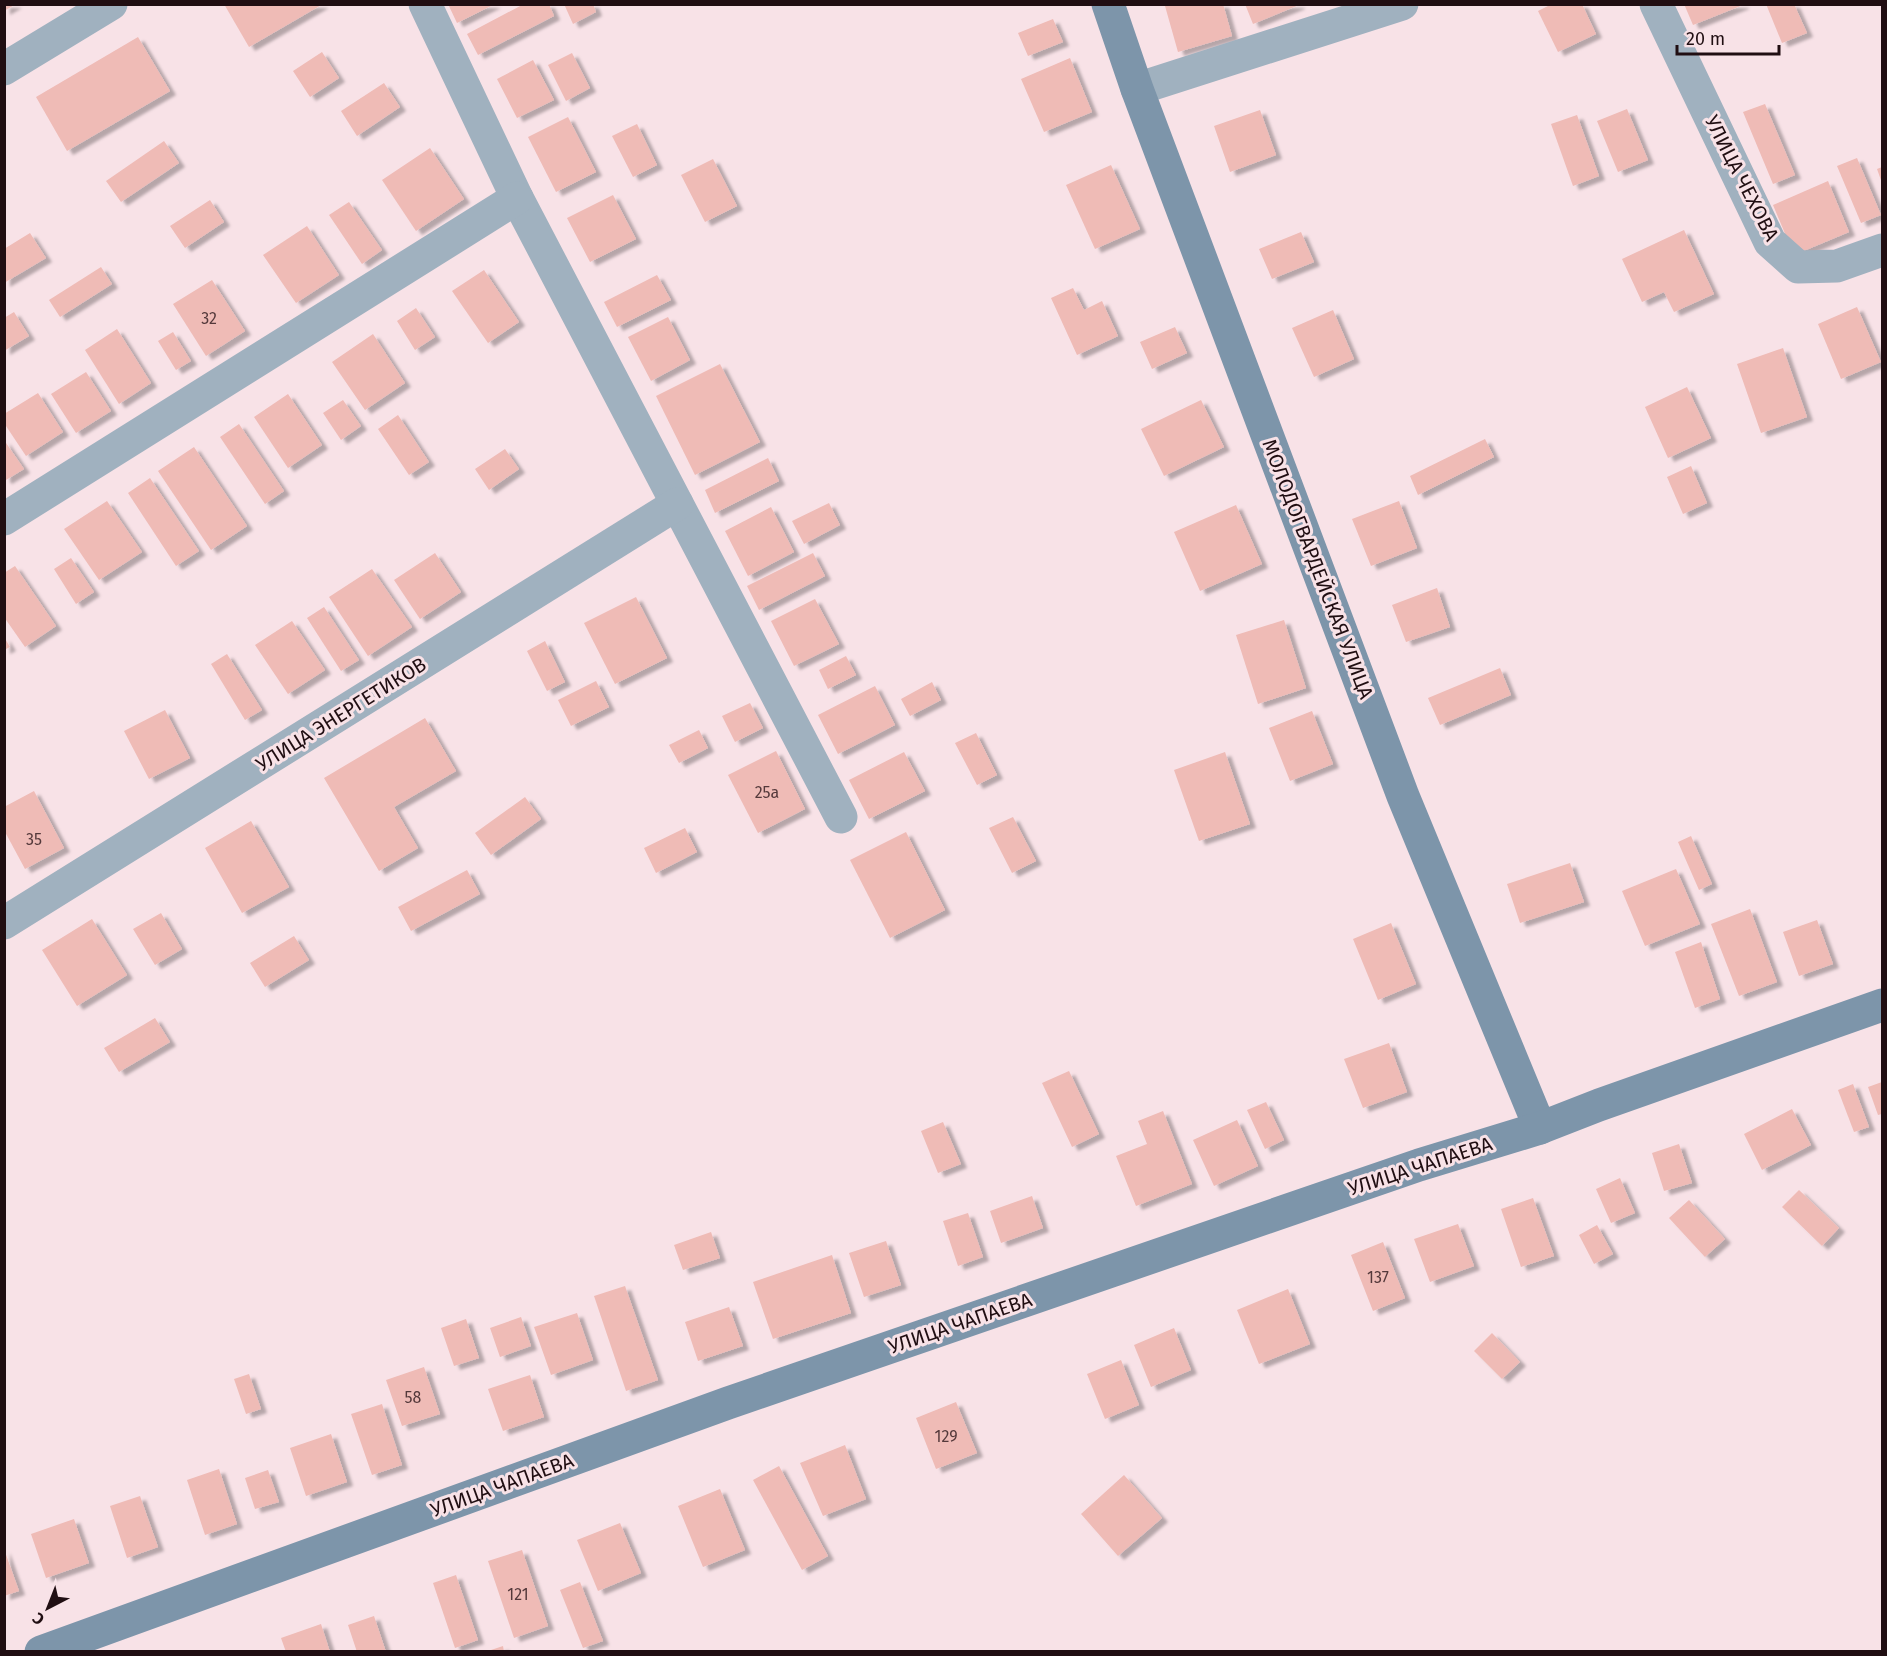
<svg xmlns="http://www.w3.org/2000/svg" width="1887" height="1656" font-family="'Fira Sans',sans-serif">
	<style>
		.building { fill: #efbbb6; filter: url(#shadow) }
		.lines { fill: none; stroke-linecap: round; stroke-linejoin: round }
		.street { stroke: #a0b1bf; stroke-width: 33 }
		.secondary { stroke: #7d95aa; stroke-width: 33 }
		.labels { text-anchor: middle; dominant-baseline: central; stroke-width: 6; stroke-linejoin: round; paint-order: stroke }
		.number-label { font-size: 16px; fill: #54393b }
		.street-label { font-size: 20px; fill: #200e12; stroke: #f8e2e7 }
	</style>
	<defs>
		<filter id="shadow"><feDropShadow dx="6" dy="4" stdDeviation="1.5" flood-color="#0004"/></filter>
	</defs>
	<rect width="100%" height="100%" fill="#f8e2e7"/>
	<g class="building">
		<polygon points="4,4 16,4 4,11"/>
		<polygon points="224,4 323,4 249,47"/>
		<polygon points="448,4 495,4 457,23"/>
		<polygon points="524,4 549,4 554,16 478,55 467,34"/>
		<polygon points="564,4 593,4 596,12 573,24"/>
		<polygon points="1169,4 1223,4 1232,36 1178,52 1165,6"/>
		<polygon points="1245,4 1299,4 1299,5 1253,24"/>
		<polygon points="1552,4 1582,4 1596,34 1558,52 1538,11"/>
		<polygon points="1684,4 1743,4 1743,5 1693,25"/>
		<polygon points="1766,4 1794,4 1807,33 1782,43"/>
		<polygon points="1053,19 1063,42 1028,56 1018,33"/>
		<polygon points="138,37 170,91 67,151 36,97"/>
		<polygon points="322,52 339,78 310,97 293,71"/>
		<polygon points="572,53 590,88 566,101 548,65"/>
		<polygon points="1070,58 1092,112 1044,132 1021,79"/>
		<polygon points="533,60 554,100 517,118 497,79"/>
		<polygon points="384,83 400,107 357,136 341,111"/>
		<polygon points="1765,104 1795,175 1773,184 1743,112"/>
		<polygon points="1627,109 1648,160 1618,172 1597,121"/>
		<polygon points="1260,110 1276,155 1230,172 1214,126"/>
		<polygon points="1577,115 1599,176 1573,186 1551,124"/>
		<polygon points="568,117 596,172 556,192 528,137"/>
		<polygon points="637,124 657,165 633,177 612,136"/>
		<polygon points="164,141 179,163 121,202 106,181"/>
		<polygon points="430,148 464,199 416,231 382,180"/>
		<polygon points="1857,158 1881,215 1861,223 1837,166"/>
		<polygon points="713,159 737,206 705,222 681,175"/>
		<polygon points="1111,165 1140,229 1095,249 1066,185"/>
		<polygon points="1882,167 1882,183 1877,169"/>
		<polygon points="1828,181 1849,232 1794,255 1773,205"/>
		<polygon points="613,195 636,239 590,262 567,218"/>
		<polygon points="210,200 224,222 185,248 170,226"/>
		<polygon points="349,202 382,250 362,264 329,215"/>
		<polygon points="307,226 339,275 296,303 263,255"/>
		<polygon points="1684,230 1714,294 1674,312 1664,292 1642,302 1622,259"/>
		<polygon points="1301,232 1314,262 1272,279 1259,249"/>
		<polygon points="30,233 46,258 4,283 4,249"/>
		<polygon points="101,267 112,284 60,317 49,300"/>
		<polygon points="484,270 519,322 488,343 452,291"/>
		<polygon points="657,275 671,300 617,327 604,302"/>
		<polygon points="212,280 245,331 206,356 173,304"/>
		<polygon points="1073,288 1084,310 1102,301 1118,336 1077,355 1051,298"/>
		<polygon points="1857,307 1881,362 1841,379 1818,324"/>
		<polygon points="416,308 435,337 415,350 397,321"/>
		<polygon points="1333,310 1354,359 1314,377 1292,328"/>
		<polygon points="14,312 29,336 4,351 4,318"/>
		<polygon points="668,317 690,360 651,381 628,337"/>
		<polygon points="1175,327 1187,353 1152,369 1140,342"/>
		<polygon points="117,329 151,383 119,404 85,350"/>
		<polygon points="173,332 191,361 176,370 158,341"/>
		<polygon points="373,334 405,383 365,410 332,362"/>
		<polygon points="1783,348 1807,417 1761,433 1737,364"/>
		<polygon points="720,364 760,442 695,475 656,396"/>
		<polygon points="86,372 111,411 76,433 51,394"/>
		<polygon points="1687,387 1711,438 1668,458 1645,407"/>
		<polygon points="38,393 63,432 26,456 4,423 4,414"/>
		<polygon points="288,394 322,445 288,468 254,417"/>
		<polygon points="343,400 361,426 341,440 323,413"/>
		<polygon points="1201,400 1224,447 1164,476 1141,429"/>
		<polygon points="398,415 429,462 409,475 378,429"/>
		<polygon points="239,424 284,491 265,504 220,437"/>
		<polygon points="1485,439 1494,457 1418,495 1410,476"/>
		<polygon points="4,440 24,469 6,480 4,478"/>
		<polygon points="194,447 247,526 211,550 158,471"/>
		<polygon points="505,449 519,469 489,490 475,469"/>
		<polygon points="768,458 779,481 715,513 705,490"/>
		<polygon points="1691,466 1707,503 1683,514 1667,477"/>
		<polygon points="150,478 199,551 176,566 128,493"/>
		<polygon points="107,501 142,552 99,580 64,529"/>
		<polygon points="1399,501 1417,548 1371,566 1352,519"/>
		<polygon points="829,503 840,525 804,544 792,521"/>
		<polygon points="1236,505 1262,564 1200,591 1174,532"/>
		<polygon points="771,507 794,552 748,576 725,531"/>
		<polygon points="435,553 461,592 420,619 394,580"/>
		<polygon points="813,553 825,576 759,610 747,586"/>
		<polygon points="71,558 94,592 76,604 54,569"/>
		<polygon points="15,566 56,626 25,647 4,617 4,573"/>
		<polygon points="372,569 412,627 368,656 329,597"/>
		<polygon points="1437,588 1450,627 1406,642 1392,605"/>
		<polygon points="636,597 667,658 615,684 584,623"/>
		<polygon points="815,599 839,644 794,666 771,621"/>
		<polygon points="324,607 359,660 341,671 307,618"/>
		<polygon points="1284,620 1306,688 1258,704 1236,635"/>
		<polygon points="292,621 325,670 288,694 255,645"/>
		<polygon points="4,637 10,647 4,650"/>
		<polygon points="545,641 565,682 547,691 527,651"/>
		<polygon points="227,654 262,710 245,720 211,664"/>
		<polygon points="846,656 856,675 828,689 819,670"/>
		<polygon points="1500,668 1511,695 1440,725 1428,698"/>
		<polygon points="596,681 609,707 571,726 558,700"/>
		<polygon points="932,682 941,700 910,716 901,699"/>
		<polygon points="875,686 895,725 838,754 818,715"/>
		<polygon points="750,703 763,728 735,742 722,716"/>
		<polygon points="165,710 190,758 149,779 124,731"/>
		<polygon points="1312,711 1333,764 1290,781 1269,728"/>
		<polygon points="425,718 456,771 394,807 418,848 379,871 324,778"/>
		<polygon points="699,730 708,748 679,763 669,745"/>
		<polygon points="976,733 997,775 977,785 955,743"/>
		<polygon points="776,751 805,809 758,833 728,775"/>
		<polygon points="904,752 925,791 869,819 849,780"/>
		<polygon points="1225,752 1250,824 1199,841 1174,770"/>
		<polygon points="34,791 64,848 25,869 4,830 4,807"/>
		<polygon points="525,797 541,819 491,855 475,833"/>
		<polygon points="1013,817 1036,861 1012,873 989,828"/>
		<polygon points="251,821 289,887 242,913 205,848"/>
		<polygon points="685,828 697,852 656,873 644,848"/>
		<polygon points="906,832 945,910 890,938 850,860"/>
		<polygon points="1691,836 1712,884 1699,890 1678,842"/>
		<polygon points="1570,863 1584,902 1520,923 1507,884"/>
		<polygon points="1676,869 1700,924 1645,946 1622,891"/>
		<polygon points="467,870 480,894 411,931 398,907"/>
		<polygon points="1750,909 1777,982 1739,996 1711,924"/>
		<polygon points="161,913 182,949 155,965 133,929"/>
		<polygon points="92,919 127,975 77,1006 42,950"/>
		<polygon points="1817,920 1833,964 1799,976 1783,932"/>
		<polygon points="1391,923 1416,984 1378,1000 1353,939"/>
		<polygon points="294,936 309,960 265,987 250,963"/>
		<polygon points="1701,942 1720,999 1695,1008 1675,952"/>
		<polygon points="155,1018 170,1042 119,1072 104,1048"/>
		<polygon points="1389,1043 1407,1092 1363,1108 1344,1059"/>
		<polygon points="1069,1071 1099,1134 1072,1147 1042,1083"/>
		<polygon points="1882,1082 1882,1114 1878,1115 1868,1087"/>
		<polygon points="1853,1084 1869,1127 1854,1132 1838,1090"/>
		<polygon points="1266,1102 1284,1140 1265,1149 1247,1110"/>
		<polygon points="1792,1109 1811,1145 1762,1170 1744,1134"/>
		<polygon points="1163,1111 1192,1184 1136,1206 1116,1156 1147,1144 1138,1121"/>
		<polygon points="1237,1120 1258,1166 1214,1186 1193,1140"/>
		<polygon points="943,1122 961,1164 938,1173 921,1131"/>
		<polygon points="1679,1144 1692,1183 1664,1191 1652,1153"/>
		<polygon points="1620,1178 1635,1213 1611,1223 1596,1189"/>
		<polygon points="1799,1190 1839,1228 1822,1246 1782,1207"/>
		<polygon points="1032,1196 1043,1228 1001,1243 990,1211"/>
		<polygon points="1533,1198 1554,1256 1521,1267 1501,1209"/>
		<polygon points="1689,1200 1725,1239 1705,1257 1669,1218"/>
		<polygon points="968,1213 983,1257 958,1266 943,1221"/>
		<polygon points="1458,1224 1474,1266 1430,1282 1414,1239"/>
		<polygon points="1597,1225 1613,1254 1594,1264 1579,1235"/>
		<polygon points="711,1232 720,1258 683,1270 674,1245"/>
		<polygon points="886,1241 901,1285 864,1297 849,1253"/>
		<polygon points="1383,1242 1405,1298 1373,1311 1351,1255"/>
		<polygon points="832,1255 851,1313 773,1339 753,1282"/>
		<polygon points="625,1286 658,1380 626,1391 594,1296"/>
		<polygon points="1288,1289 1310,1344 1259,1364 1237,1310"/>
		<polygon points="729,1307 743,1346 698,1361 685,1322"/>
		<polygon points="577,1313 593,1360 551,1375 534,1327"/>
		<polygon points="521,1317 531,1346 500,1357 490,1328"/>
		<polygon points="466,1319 479,1358 454,1366 441,1328"/>
		<polygon points="1174,1328 1191,1370 1151,1387 1134,1345"/>
		<polygon points="1492,1333 1520,1362 1502,1379 1474,1351"/>
		<polygon points="1121,1360 1139,1405 1105,1419 1087,1374"/>
		<polygon points="424,1367 440,1414 402,1426 386,1380"/>
		<polygon points="249,1374 261,1409 246,1414 234,1379"/>
		<polygon points="530,1375 544,1417 503,1431 488,1389"/>
		<polygon points="956,1402 977,1453 936,1469 916,1418"/>
		<polygon points="382,1404 402,1465 372,1475 351,1414"/>
		<polygon points="331,1434 347,1482 306,1496 290,1448"/>
		<polygon points="845,1445 866,1499 823,1516 800,1463"/>
		<polygon points="779,1466 828,1556 802,1570 753,1480"/>
		<polygon points="219,1469 237,1524 205,1535 187,1480"/>
		<polygon points="268,1470 279,1502 255,1509 245,1478"/>
		<polygon points="1124,1475 1162,1518 1118,1556 1081,1514"/>
		<polygon points="720,1489 745,1550 703,1567 678,1506"/>
		<polygon points="140,1496 158,1547 127,1558 110,1506"/>
		<polygon points="74,1519 89,1563 46,1578 31,1534"/>
		<polygon points="620,1523 641,1573 598,1591 577,1540"/>
		<polygon points="4,1549 19,1591 4,1596"/>
		<polygon points="522,1550 548,1626 514,1638 488,1561"/>
		<polygon points="456,1575 478,1640 455,1648 433,1583"/>
		<polygon points="580,1582 603,1641 583,1648 560,1590"/>
		<polygon points="374,1616 386,1652 357,1652 348,1625"/>
		<polygon points="321,1624 330,1652 286,1652 281,1638"/>
		<polygon points="503,1646 504,1652 488,1652 488,1651"/>
	</g>
	<g class="lines">
		<g class="street">
			<polyline points="425,4 517,198 841,817"/>
			<polyline points="1656,4 1770,242 1798,267 1837,266 1882,250"/>
			<polyline points="4,69 111,4"/>
			<polyline points="1137,89 1402,4"/>
			<polyline points="4,519 517,198"/>
			<polyline points="4,923 677,504"/>
		</g>
		<g class="secondary">
			<polyline points="1108,4 1137,89 1403,796 1540,1128"/>
			<polyline points="41,1652 728,1403 1419,1165 1540,1128 1599,1105 1882,1005"/>
		</g>
	</g>
	<g class="labels">
		<g class="number-label">
			<text x="209" y="318">32</text>
			<text x="767" y="792">25а</text>
			<text x="34" y="839">35</text>
			<text x="1378" y="1277">137</text>
			<text x="413" y="1397">58</text>
			<text x="946" y="1436">129</text>
			<text x="518" y="1594">121</text>
		</g>
		<g class="street-label">
			<text transform="translate(1742 178) rotate(63)">УЛИЦА ЧЕХОВА</text>
			<text transform="translate(1318 569) rotate(69)">МОЛОДОГВАРДЕЙСКАЯ УЛИЦА</text>
			<text transform="translate(341 714) rotate(-32)">УЛИЦА ЭНЕРГЕТИКОВ</text>
			<text transform="translate(1420 1166) rotate(-18)">УЛИЦА ЧАПАЕВА</text>
			<text transform="translate(960 1323) rotate(-19)">УЛИЦА ЧАПАЕВА</text>
			<text transform="translate(502 1485) rotate(-20)">УЛИЦА ЧАПАЕВА</text>
		</g>
	</g>
	<rect width="1887" height="1656" fill="none" stroke="#200e12" stroke-width="12"/>
	<g transform="translate(48 1608) rotate(222)" stroke="#f8e2e7" stroke-width="4.5" paint-order="stroke">
	<path d="M0-4.5L10 22L0 15L-10 22Z" fill="#200e12"/>
	<text y="-9" font-size="16" font-weight="bold" text-anchor="middle" fill="#200e12">С</text>
	</g>
	<path d="M1677 45v9h102v-9" fill="none" stroke="#200e12" stroke-width="3"/>
	<text x="1686" y="45" font-size="18" fill="#200e12" stroke="#f8e2e7" stroke-width="4.5" paint-order="stroke">20 m</text>
</svg>
